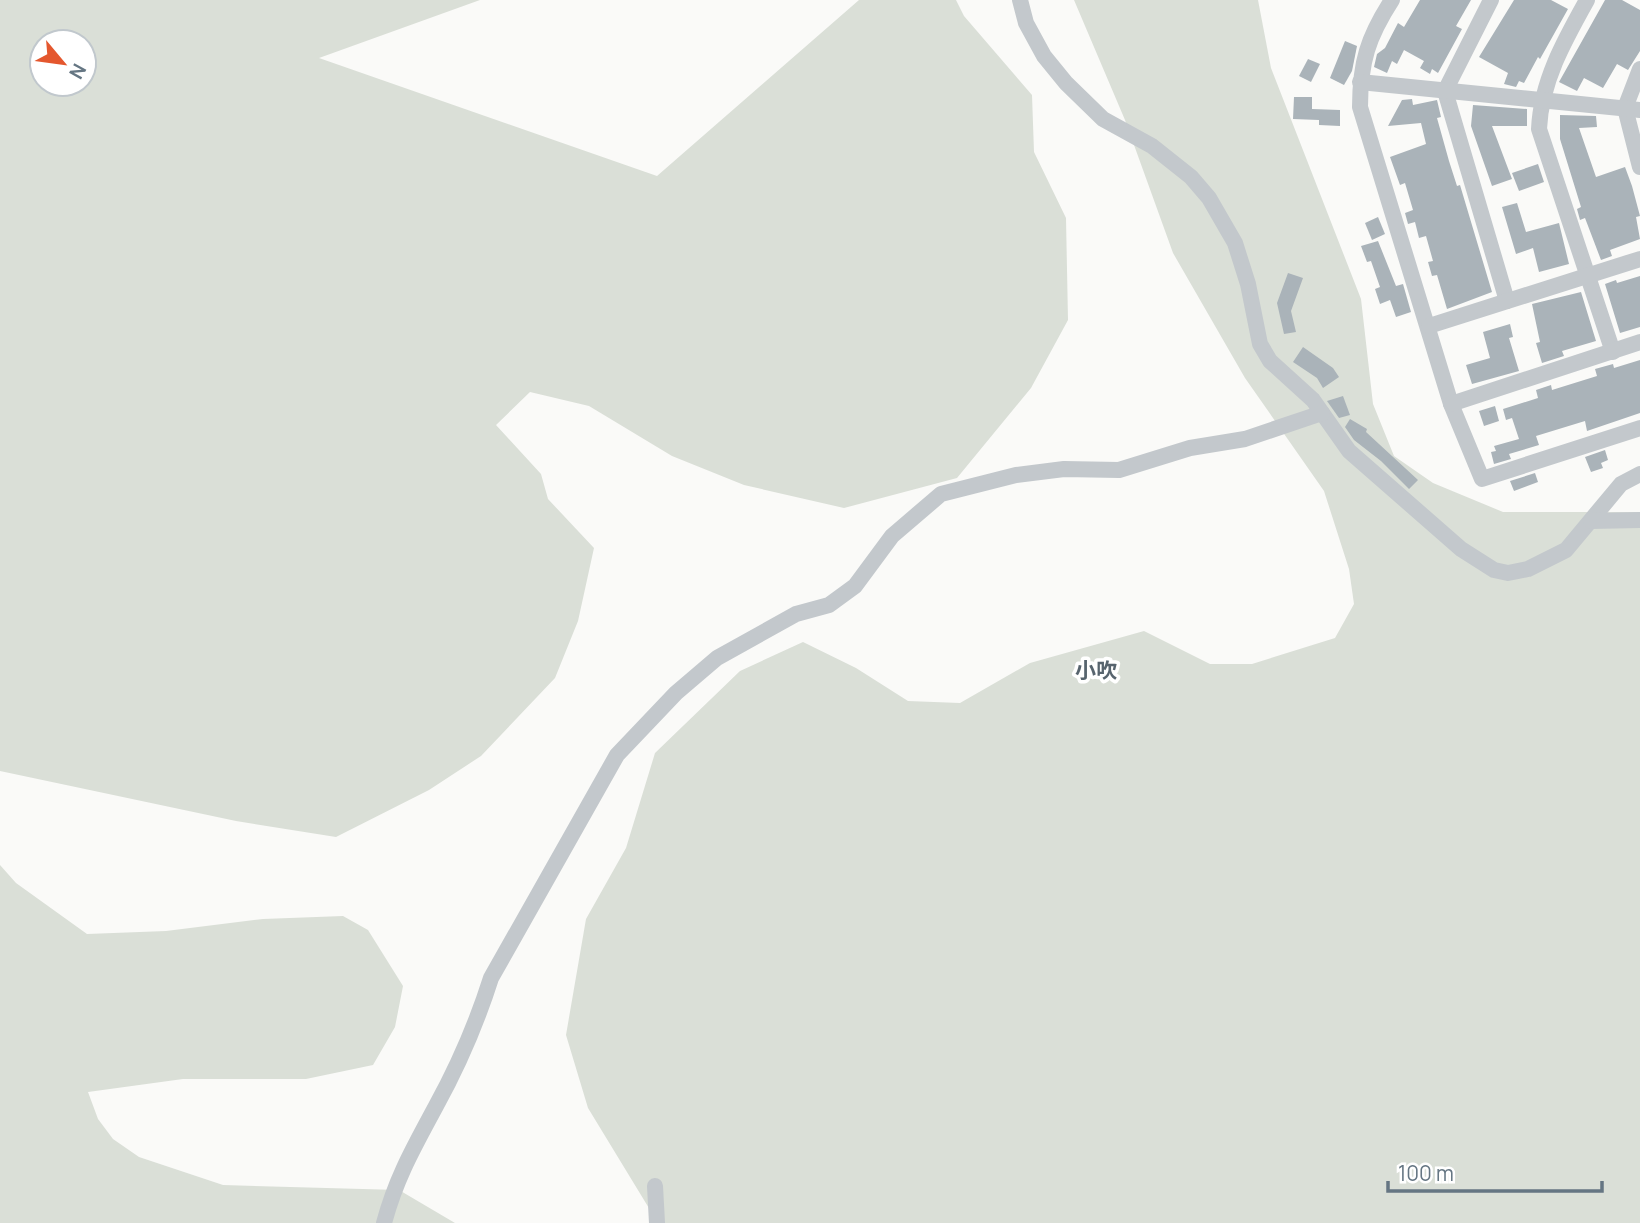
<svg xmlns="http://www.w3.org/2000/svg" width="1640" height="1223" font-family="Manrope,'Noto Sans JP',sans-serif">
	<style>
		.green { fill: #dadfd7; fill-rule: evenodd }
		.building { fill: #aab3b9 }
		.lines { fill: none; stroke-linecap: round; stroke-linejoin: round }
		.street { stroke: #c3c8cc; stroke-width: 16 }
		.labels { text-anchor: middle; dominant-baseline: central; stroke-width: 7; stroke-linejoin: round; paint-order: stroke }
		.neighbourhood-label { font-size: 21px; font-weight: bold; fill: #57646e; stroke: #fff }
	</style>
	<rect width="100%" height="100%" fill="#fafaf8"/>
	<g class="green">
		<path d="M0,0H480L319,58L657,176L859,0H956L964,16L1032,95L1034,152L1066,218L1068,320L1031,388L957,478L844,508L744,485L672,456L589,406L530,392L496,425L541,474L548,499L594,548L578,621L555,678L481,756L429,790L336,837L236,821L0,771ZM84,42V84H42V42Z"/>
		<polygon points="1074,0 1258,0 1271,68 1361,299 1373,404 1394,456 1433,483 1503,512 1640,512 1640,1223 658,1223 588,1108 566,1035 586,919 626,848 655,753 740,671 803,642 856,668 908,701 960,703 1030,663 1144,631 1210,664 1252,664 1335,638 1354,604 1349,569 1324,491 1245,378 1173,253 1125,120"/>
		<polygon points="0,865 16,883 87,934 166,931 263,919 343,916 368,930 403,986 395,1027 373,1065 306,1079 183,1079 88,1092 98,1119 113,1139 139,1157 223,1185 399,1190 455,1223 0,1223"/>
	</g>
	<g class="building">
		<polygon points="1420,0 1471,0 1456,26 1462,29 1438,73 1432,69 1430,74 1420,68 1424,61 1404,50 1397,64 1392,61 1387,73 1374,67 1377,54 1385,48 1398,23 1404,27"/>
		<polygon points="1514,0 1551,0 1568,9 1540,59 1538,57 1524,83 1519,81 1516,87 1504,84 1508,73 1479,57"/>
		<polygon points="1605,0 1622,0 1640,10 1640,51 1628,70 1617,64 1603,88 1584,78 1577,91 1559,82"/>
		<polygon points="1345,41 1357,46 1352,71 1344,85 1330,78"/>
		<polygon points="1308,59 1320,64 1311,82 1299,76"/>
		<polygon points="1294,97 1312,97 1312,109 1340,110 1340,126 1319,125 1319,120 1293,119"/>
		<polygon points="1412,99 1413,105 1437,100 1441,117 1437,118 1449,161 1457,186 1460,185 1492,292 1447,309 1437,275 1432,276 1428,262 1433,261 1426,236 1419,238 1415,222 1408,224 1405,213 1413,210 1405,183 1400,185 1390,157 1426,144 1421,123 1388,126 1402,100"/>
		<polygon points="1473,105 1527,109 1527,126 1492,126 1512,179 1492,186 1471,126"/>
		<polygon points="1560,115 1596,116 1597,127 1579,128 1596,177 1625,167 1632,186 1640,216 1636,217 1640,239 1610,250 1612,256 1601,260 1585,218 1580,220 1577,209 1581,207 1560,139"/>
		<polygon points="1538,164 1544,182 1519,191 1512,173"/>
		<polygon points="1517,203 1526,232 1559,223 1569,264 1539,272 1533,248 1516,254 1502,207"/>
		<polygon points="1378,217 1385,234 1372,240 1365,223"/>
		<polygon points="1378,241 1396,286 1403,284 1411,312 1396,317 1390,300 1380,304 1375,289 1380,287 1371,261 1367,262 1361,246"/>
		<polygon points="1288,273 1303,278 1291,311 1296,332 1284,334 1277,303"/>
		<polygon points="1640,276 1640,327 1620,333 1605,284 1616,280 1617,283"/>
		<polygon points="1581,292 1596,341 1562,351 1564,356 1542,363 1536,343 1540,342 1532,304"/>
		<polygon points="1510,324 1513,337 1509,338 1519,371 1472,384 1466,365 1490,358 1483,332"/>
		<polygon points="1303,347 1333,368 1339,377 1323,388 1317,378 1293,362"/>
		<polygon points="1640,360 1640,413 1587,431 1585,421 1536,436 1539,445 1509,454 1511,459 1494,464 1491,452 1496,451 1494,446 1519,439 1512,418 1506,420 1503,409 1538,398 1536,390 1551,385 1552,390 1597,376 1595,369 1613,364 1614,368"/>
		<polygon points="1343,396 1350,415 1339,418 1327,401"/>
		<polygon points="1495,406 1499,421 1484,426 1479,411"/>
		<polygon points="1350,419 1367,429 1366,432 1418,480 1409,489 1381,461 1354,440 1345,427"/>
		<polygon points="1605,450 1608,460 1601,463 1603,468 1591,472 1585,457"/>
		<polygon points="1535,473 1538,482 1514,491 1510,481"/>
	</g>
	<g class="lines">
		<g class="street">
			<polyline points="1020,0 1026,23 1044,56 1066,83 1103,119 1152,146 1191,177 1209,198 1235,243 1248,284 1260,344 1270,361 1313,400 1349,451 1461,549 1494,570 1508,573 1528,569 1566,550 1621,484 1640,474"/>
			<path d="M1392,0C1368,37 1360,62 1360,107L1451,404L1482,479L1640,428"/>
			<polyline points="1491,0 1445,91 1507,301"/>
			<path d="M1587,0C1564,41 1541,82 1539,129L1613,352"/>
			<polyline points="1640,69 1625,108 1640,167"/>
			<polyline points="1360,82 1640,110"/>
			<polyline points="1429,326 1640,259"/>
			<polyline points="1451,404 1640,342"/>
			<polyline points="1591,521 1640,520"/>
			<polyline points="655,1186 657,1223"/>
			<path d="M384,1223C396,1178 414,1147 436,1106C458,1066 477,1022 491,978L617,755L676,693L717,658L796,614L829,605L855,586L892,536L941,494L1016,475L1064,469L1119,470L1190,448L1245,439L1322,413"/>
		</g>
	</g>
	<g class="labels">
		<g class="neighbourhood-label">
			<text x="1096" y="670">小吹</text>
		</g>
	</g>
	<g transform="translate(63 63) rotate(119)"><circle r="33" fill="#ffffff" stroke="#c1c8cd" stroke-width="2"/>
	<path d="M0-5L12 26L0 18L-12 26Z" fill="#e4572e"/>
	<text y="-10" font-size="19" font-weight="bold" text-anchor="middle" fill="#657683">N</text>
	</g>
	<path d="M1388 1181v10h214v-10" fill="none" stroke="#657683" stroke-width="3.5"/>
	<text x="1398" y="1181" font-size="21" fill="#657683" stroke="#ffffff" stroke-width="5" paint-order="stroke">100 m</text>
</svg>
